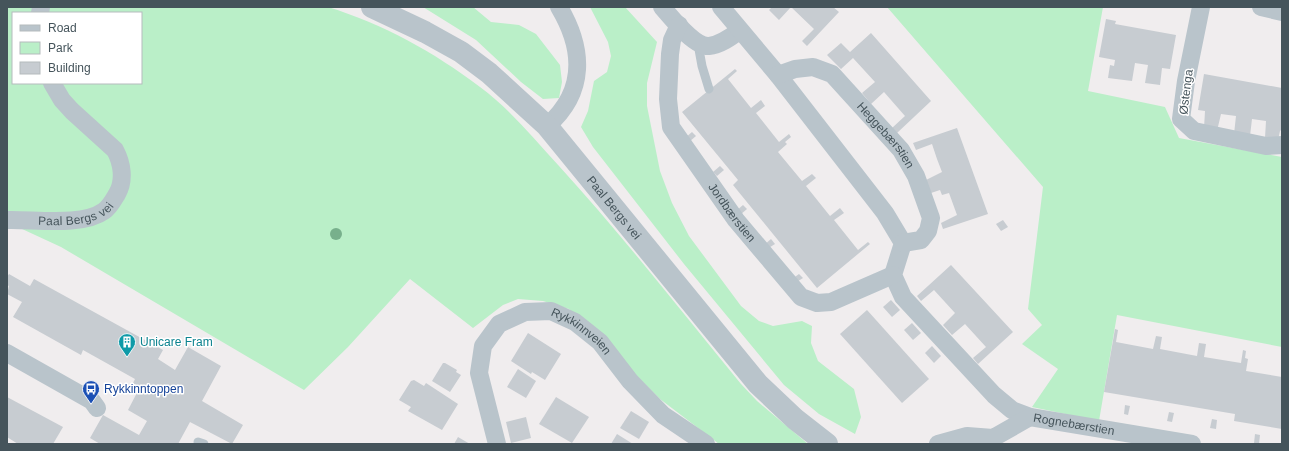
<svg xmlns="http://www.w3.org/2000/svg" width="1289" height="451" font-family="Arial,sans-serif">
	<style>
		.green { fill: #baefc8; fill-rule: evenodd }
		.building { fill: #c7ccd1 }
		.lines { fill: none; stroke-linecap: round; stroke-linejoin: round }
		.service { stroke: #b9c4cb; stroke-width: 9 }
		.minor { stroke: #b9c4cb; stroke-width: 18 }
		.tertiary { stroke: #b9c4cb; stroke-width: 22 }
		.tree { fill: #78b08c }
		.labels { text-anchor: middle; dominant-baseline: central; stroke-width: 3; stroke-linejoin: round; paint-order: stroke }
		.street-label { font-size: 12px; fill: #45545b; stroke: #fff }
		.culture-label { font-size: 12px; fill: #0d838f; stroke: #fff; text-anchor: start }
		.transit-label { font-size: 12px; fill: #164399; stroke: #fff; text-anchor: start }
	</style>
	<rect width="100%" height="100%" fill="#f0edee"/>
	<g class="green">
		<path d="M7,7H328C383,24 434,52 480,87C510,109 534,139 559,166C623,236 681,311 741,384L757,401L808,444H719L660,399L569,309L543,301L518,299L503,305L473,328L410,279L348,347L304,390L61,247L7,222ZM13,13H141V83H13Z"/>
		<polygon points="423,7 473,7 491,22 519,25 536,34 560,65 562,82 559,98 543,99 521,82 476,40"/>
		<polygon points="590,7 625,7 657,42 647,83 647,106 660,171 672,203 689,236 741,306 759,321 773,326 802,321 812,326 811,343 818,361 854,389 861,417 855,434 819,414 784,385 684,264 593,147 581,127 588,111 594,81 607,72 611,56 608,42"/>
		<polygon points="887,7 1103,7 1088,91 1165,107 1179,138 1282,157 1282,347 1117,315 1099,421 1032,407 1058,369 1022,344 1042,325 1028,309 1043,187"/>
	</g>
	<g class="building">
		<polygon points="772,7 833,7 839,12 807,46 802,41 814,29 791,7 779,20 769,10"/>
		<polygon points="1106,19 1116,21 1115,24 1176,35 1170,69 1162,68 1160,85 1145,83 1148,65 1135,63 1132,81 1108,78 1110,65 1114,66 1115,60 1099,57"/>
		<polygon points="871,33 931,101 897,133 892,128 905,116 884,92 871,104 862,93 875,82 853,58 841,69 827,55 841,43 850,52"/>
		<polygon points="735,69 737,71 728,79 751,108 761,100 765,106 756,113 779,142 789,134 791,137 785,142 787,144 778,152 802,181 812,174 816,178 806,186 830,216 840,208 844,213 834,220 858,250 868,242 870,244 817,288 733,185 738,180 682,112"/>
		<polygon points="1204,74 1282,88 1282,129 1280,131 1278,140 1265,138 1266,121 1252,119 1250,136 1234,134 1236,116 1221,114 1217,131 1204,128 1205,111 1198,110"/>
		<polygon points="957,128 988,214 943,229 941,223 957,215 949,193 942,195 940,190 931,193 926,180 942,172 937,159 932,144 916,150 913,143"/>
		<polygon points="692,132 696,136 689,142 685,138"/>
		<polygon points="720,166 724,170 717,176 713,172"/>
		<polygon points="743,205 747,209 740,215 736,211"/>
		<polygon points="1003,220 1008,227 1001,231 996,224"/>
		<polygon points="771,239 775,244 767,249 764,245"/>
		<polygon points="951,265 1013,332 978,364 973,358 986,347 965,324 952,335 943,325 955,313 934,290 921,301 917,296"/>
		<polygon points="9,274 30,286 34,279 163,350 158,359 175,370 188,347 221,366 202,401 243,425 232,444 190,422 178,444 100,444 90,438 103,415 139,435 147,421 128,410 140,387 133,383 135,379 83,350 81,355 13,317 22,302 7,294 9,286 7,285 7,277"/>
		<polygon points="799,274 803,278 795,283 792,279"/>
		<polygon points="891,300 900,310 892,317 883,307"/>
		<polygon points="867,310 929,379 902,403 840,334"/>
		<polygon points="912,323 921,333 913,340 904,330"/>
		<polygon points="1115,329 1118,330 1116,342 1153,349 1156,336 1162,337 1160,349 1197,356 1199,343 1206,344 1204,357 1241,363 1243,350 1246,351 1245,358 1248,359 1246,371 1282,377 1282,429 1234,421 1235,414 1104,392"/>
		<polygon points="528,333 561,354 545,380 532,372 531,374 511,361"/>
		<polygon points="932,346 941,356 934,363 925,353"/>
		<polygon points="443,363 445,363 457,370 456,372 461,375 450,392 432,381"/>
		<polygon points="518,369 536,381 526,398 507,387"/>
		<polygon points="414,380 424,386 426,383 458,404 442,430 408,411 411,407 399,400 411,381"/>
		<polygon points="7,397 63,427 53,444 18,444 7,437"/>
		<polygon points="556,397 589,417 572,443 539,424"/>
		<polygon points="1125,405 1130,406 1128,415 1124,414"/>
		<polygon points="631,411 649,422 639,439 620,428"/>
		<polygon points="1169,412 1174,413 1172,422 1167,421"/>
		<polygon points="526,417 531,438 511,443 506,422"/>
		<polygon points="1212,419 1217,420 1216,429 1210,428"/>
		<polygon points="617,434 633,444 611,444"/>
		<polygon points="1255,434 1260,435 1259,444 1254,443"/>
		<polygon points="458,437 470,444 454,444"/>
	</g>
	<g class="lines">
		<g class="service">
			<polyline points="698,44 702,66 709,89"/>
			<polyline points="198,442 204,444"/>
		</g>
		<g class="minor">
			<path d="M662,7C671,17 694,47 709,46C720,45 731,37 739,31"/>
			<path id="s1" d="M721,7L778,75L885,213L903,243L893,275L903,297L994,395L1012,410L1030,417L1192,444"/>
			<polyline points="1201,7 1186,81 1181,119 1194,131 1266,146 1282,145"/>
			<polyline points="1261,7 1282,12"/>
			<polyline points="40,13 41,7"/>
			<path id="s2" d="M679,25L672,40L670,54L668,99L671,127L736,220L801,297L817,303L831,302L893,275"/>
			<path id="s3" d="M778,75L795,69L813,67L832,74L901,150L916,176L931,218L928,231L921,240L903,243"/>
			<path d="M547,126C586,92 584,49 559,7"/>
			<path id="s4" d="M7,220C34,219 82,227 104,211C110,207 114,199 117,194C125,180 122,163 115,150L72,111L62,100L52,83"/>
			<polyline points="7,353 92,401 97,408"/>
			<path id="s5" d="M497,444L479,373L483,346L499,324L525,312L551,311L575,322L600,342L630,381L663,415L706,444"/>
			<polyline points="938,444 967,436 993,438 1030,417"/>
		</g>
		<path class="tertiary" id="s6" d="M372,7L425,32L461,52L489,73L547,126L758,384L795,419L827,444"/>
	</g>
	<circle class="tree" cx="336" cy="234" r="6"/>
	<defs>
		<g id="building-pin" transform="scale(0.9)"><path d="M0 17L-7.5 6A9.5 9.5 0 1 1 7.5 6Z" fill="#0f9aa8" stroke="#fff"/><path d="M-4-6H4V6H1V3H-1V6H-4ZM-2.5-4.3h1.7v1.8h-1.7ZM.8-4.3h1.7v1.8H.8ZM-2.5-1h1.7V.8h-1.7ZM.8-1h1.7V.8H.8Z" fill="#fff"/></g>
		<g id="bus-pin" transform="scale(0.9)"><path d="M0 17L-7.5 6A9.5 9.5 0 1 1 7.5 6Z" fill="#1a4fb4" stroke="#fff"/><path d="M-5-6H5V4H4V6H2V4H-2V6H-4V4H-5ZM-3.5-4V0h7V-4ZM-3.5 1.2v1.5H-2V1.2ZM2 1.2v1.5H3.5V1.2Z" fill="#fff"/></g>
	</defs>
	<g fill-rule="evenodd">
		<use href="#building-pin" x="127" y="342"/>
		<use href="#bus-pin" x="91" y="389"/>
	</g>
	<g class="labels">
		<g class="street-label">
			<text transform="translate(1186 92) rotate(-83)">Østenga</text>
			<text stroke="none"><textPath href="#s3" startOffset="138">Heggebærstien</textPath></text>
			<text stroke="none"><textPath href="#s6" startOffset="319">Paal Bergs vei</textPath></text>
			<text stroke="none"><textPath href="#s4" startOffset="70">Paal Bergs vei</textPath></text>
			<text stroke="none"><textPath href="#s2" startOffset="209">Jordbærstien</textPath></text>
			<text stroke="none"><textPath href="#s5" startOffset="219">Rykkinnveien</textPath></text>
			<text stroke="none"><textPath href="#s1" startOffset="577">Rognebærstien</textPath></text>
		</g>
		<g class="culture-label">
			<text x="140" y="342">Unicare Fram</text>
		</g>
		<g class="transit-label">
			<text x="104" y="389">Rykkinntoppen</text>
		</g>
	</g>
	<rect width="1289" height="451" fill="none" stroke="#45545b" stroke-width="16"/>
	<rect x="12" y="12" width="130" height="72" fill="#ffffff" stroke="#b5bbbd"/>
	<rect x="20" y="25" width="20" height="6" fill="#b9c4cb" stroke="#b5bbbd"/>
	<text x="48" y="32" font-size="12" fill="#45545b">Road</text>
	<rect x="20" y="42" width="20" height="12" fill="#baefc8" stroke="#b5bbbd"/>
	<text x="48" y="52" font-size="12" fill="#45545b">Park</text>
	<rect x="20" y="62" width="20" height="12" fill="#c7ccd1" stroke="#b5bbbd"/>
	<text x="48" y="72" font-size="12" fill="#45545b">Building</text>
</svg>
